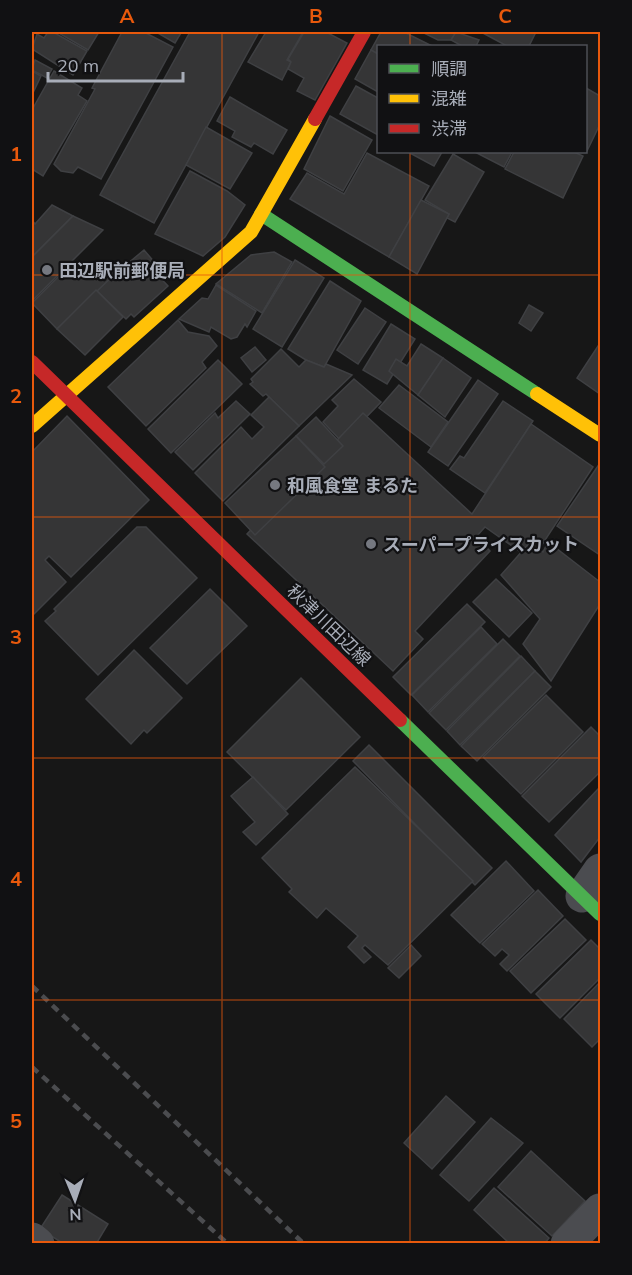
<svg xmlns="http://www.w3.org/2000/svg" width="632" height="1275" font-family="Mulish,'Noto Sans JP',sans-serif">
	<style>
		.building { fill: #353536; stroke: #3f4043; stroke-width: 1.5 }
		.lines { fill: none; stroke-linecap: round; stroke-linejoin: round }
		.street { stroke: #4b4c50; stroke-width: 33 }
		.fast { stroke: #4caf50; stroke-width: 14 }
		.slow { stroke: #ffc107; stroke-width: 14 }
		.jam { stroke: #c62828; stroke-width: 14 }
		.rail { stroke: #4b4c4f; stroke-width: 4.5; stroke-dasharray: 8 6; stroke-linecap: butt }
		.grid { fill: none; stroke: #e8590c; stroke-width: 1.5; stroke-opacity: 0.55 }
		.poi-dot { fill: #757880; stroke: #111113; stroke-width: 2 }
		.labels { text-anchor: middle; dominant-baseline: central; stroke-width: 4.5; stroke-linejoin: round; paint-order: stroke }
		.poi-label { font-size: 18px; font-weight: bold; fill: #a8adb8; stroke: #111113; text-anchor: start }
		.street-label { font-size: 18px; fill: #a8adb8; stroke: #111113 }
		.neatline { fill: none; stroke: #e8590c; stroke-width: 2 }
		.grid-label { font-size: 20px; text-anchor: middle; font-weight: bold; fill: #e8590c }
	</style>
	<rect width="100%" height="100%" fill="#171717"/>
	<g class="building">
		<polygon points="48,32 53,32 87,51 73,75 32,49 37,34 44,38"/>
		<polygon points="57,32 99,32 88,50"/>
		<polygon points="122,32 144,32 173,47 101,179 78,167 73,173 61,171 54,164 95,89 92,88"/>
		<polygon points="156,32 178,32 181,33 175,43"/>
		<polygon points="190,32 259,32 154,223 100,195"/>
		<polygon points="266,32 303,32 287,60 291,62 282,80 248,62"/>
		<polygon points="304,32 326,32 347,43 315,100 297,91 304,78 288,69 291,62 288,59"/>
		<polygon points="381,32 404,32 432,46 378,46 378,54 371,50"/>
		<polygon points="422,32 456,32 451,40 438,40"/>
		<polygon points="456,32 479,40 476,46 462,46 451,40"/>
		<polygon points="481,32 536,32 529,46 507,46"/>
		<polygon points="371,50 378,54 378,92 355,79"/>
		<polygon points="35,60 52,69 47,78 32,70"/>
		<polygon points="32,71 41,76 32,95"/>
		<polygon points="54,71 82,88 78,95 87,101 43,176 32,169 32,110"/>
		<polygon points="356,86 378,98 378,135 340,114"/>
		<polygon points="586,88 600,96 600,124 587,151"/>
		<polygon points="230,97 287,130 273,154 254,143 251,147 232,137 235,131 217,121"/>
		<polygon points="330,116 372,140 343,191 304,169"/>
		<polygon points="206,127 252,153 230,189 186,165"/>
		<polygon points="408,152 442,152 434,166"/>
		<polygon points="475,152 512,152 504,167"/>
		<polygon points="514,152 574,152 583,156 563,198 505,169"/>
		<polygon points="367,153 429,186 389,257 290,199 307,173 344,194"/>
		<polygon points="453,154 484,172 455,222 447,218 449,214 425,200"/>
		<polygon points="190,171 227,191 245,205 225,237 203,256 155,234"/>
		<polygon points="421,200 449,214 417,274 389,257"/>
		<polygon points="52,205 73,216 32,257 32,220 35,224"/>
		<polygon points="73,216 103,230 32,301 32,257"/>
		<polygon points="144,250 156,264 150,267 168,286 134,317 131,314 126,319 96,290"/>
		<polygon points="274,252 292,262 262,313 216,284 251,255"/>
		<polygon points="295,260 324,278 282,347 253,329"/>
		<polygon points="72,263 90,279 106,263 115,274 57,329 32,303"/>
		<polygon points="330,281 361,301 324,367 306,360 288,349"/>
		<polygon points="216,285 256,311 247,327 245,324 237,337 231,339 211,327 209,332 179,319 202,298 208,299"/>
		<polygon points="96,290 123,317 85,355 57,329"/>
		<polygon points="529,305 543,313 531,331 519,323"/>
		<polygon points="365,308 386,322 358,364 337,350"/>
		<polygon points="178,320 188,332 209,336 217,346 202,362 206,368 146,426 108,387"/>
		<polygon points="391,324 415,339 387,384 363,370"/>
		<polygon points="600,343 600,394 577,378"/>
		<polygon points="421,344 443,358 418,395 389,371 396,359 407,366"/>
		<polygon points="255,347 266,360 252,372 241,358"/>
		<polygon points="281,349 299,367 306,360 324,367 326,364 352,375 299,426 269,397 266,394 263,396 250,384 253,382 251,379"/>
		<polygon points="443,358 471,378 445,417 418,395"/>
		<polygon points="218,360 242,384 171,453 148,429"/>
		<polygon points="354,379 381,402 342,442 323,422 338,406 332,400"/>
		<polygon points="478,380 498,394 448,466 428,452"/>
		<polygon points="399,385 448,422 431,447 379,408"/>
		<polygon points="269,397 299,426 223,501 195,473 241,427 252,439 264,427 251,415"/>
		<polygon points="236,401 250,414 193,470 175,452 215,413 218,418"/>
		<polygon points="503,401 533,421 485,493 450,469 460,456 464,458"/>
		<polygon points="363,413 472,514 531,424 593,467 532,560 485,527 476,537 490,551 415,631 423,639 393,671 247,534"/>
		<polygon points="67,416 149,500 71,577 49,556 45,560 66,582 32,616 32,452"/>
		<polygon points="316,417 343,446 324,464 296,436"/>
		<polygon points="296,436 325,467 255,535 225,503"/>
		<polygon points="600,463 600,555 557,526"/>
		<polygon points="137,527 146,527 197,578 98,675 45,621 56,611 54,609"/>
		<polygon points="531,541 543,552 548,542 600,582 600,604 551,681 523,644 540,619 501,575"/>
		<polygon points="496,579 532,613 509,637 473,602"/>
		<polygon points="210,589 247,626 187,684 150,648"/>
		<polygon points="467,604 485,622 411,695 393,677"/>
		<polygon points="481,627 497,644 428,712 412,695"/>
		<polygon points="503,639 520,656 446,730 429,713"/>
		<polygon points="134,650 182,698 147,733 144,730 131,744 86,699"/>
		<polygon points="521,656 535,671 460,745 447,731"/>
		<polygon points="535,671 551,687 477,761 461,746"/>
		<polygon points="301,678 360,737 286,810 227,752"/>
		<polygon points="546,695 583,732 521,794 483,757"/>
		<polygon points="591,727 600,736 600,772 549,822 522,796"/>
		<polygon points="369,745 492,868 475,885 353,761"/>
		<polygon points="355,767 473,881 388,965 365,945 362,948 371,957 364,963 348,947 358,936 326,908 317,918 289,892 292,889 262,858"/>
		<polygon points="253,777 288,814 256,845 243,832 255,822 231,796"/>
		<polygon points="600,787 600,837 581,862 555,835"/>
		<polygon points="506,861 534,891 480,943 451,915"/>
		<polygon points="538,890 563,916 507,971 500,964 509,955 502,949 495,956 482,944"/>
		<polygon points="565,919 586,940 531,993 510,971"/>
		<polygon points="591,940 600,949 600,978 560,1018 536,994"/>
		<polygon points="411,945 421,956 399,978 388,968"/>
		<polygon points="600,982 600,1039 592,1047 564,1019"/>
		<polygon points="446,1096 475,1122 432,1169 404,1143"/>
		<polygon points="491,1118 523,1143 469,1201 440,1175"/>
		<polygon points="531,1151 585,1201 552,1236 498,1187"/>
		<polygon points="494,1188 549,1238 544,1244 510,1244 474,1210"/>
		<polygon points="62,1195 108,1224 96,1244 64,1244 40,1229"/>
	</g>
	<g class="lines">
		<g class="street">
			<polyline points="582,896 600,870"/>
			<polyline points="32,1239 38,1244"/>
			<polyline points="567,1244 600,1210"/>
		</g>
		<g class="fast">
			<polyline points="261,214 537,394"/>
			<polyline points="400,720 600,914"/>
		</g>
		<g class="slow">
			<polyline points="537,394 600,435"/>
			<polyline points="32,426 251,232 315,119"/>
		</g>
		<g class="jam">
			<polyline points="315,119 364,32"/>
			<polyline points="32,362 400,720"/>
		</g>
		<g class="rail">
			<polyline points="32,986 304,1244"/>
			<polyline points="32,1067 228,1244"/>
		</g>
	</g>
	<path class="grid" d="M222,32V1244M410,32V46M410,152V1244M32,275H600M32,517H600M32,758H600M32,1000H600"/>
	<g class="poi-dot">
		<circle cx="47" cy="270" r="6"/>
		<circle cx="275" cy="485" r="6"/>
		<circle cx="371" cy="544" r="6"/>
	</g>
	<g class="labels">
		<g class="poi-label">
			<text x="59" y="270">田辺駅前郵便局</text>
			<text x="287" y="485">和風食堂 まるた</text>
			<text x="383" y="544">スーパープライスカット</text>
		</g>
		<g class="street-label">
			<text transform="translate(329 625) rotate(44)">秋津川田辺線</text>
		</g>
	</g>
	<rect width="632" height="1275" fill="none" stroke="#111113" stroke-width="66"/>
	<rect x="377" y="45" width="210" height="108" fill="#111113" stroke="#4d4f55" stroke-width="1.5"/>
	<rect x="389" y="64" width="30" height="9" fill="#4caf50" stroke="#4d4f55" stroke-width="1.5"/>
	<text x="431" y="75" font-size="18" fill="#a8adb8">順調</text>
	<rect x="389" y="94" width="30" height="9" fill="#ffc107" stroke="#4d4f55" stroke-width="1.5"/>
	<text x="431" y="105" font-size="18" fill="#a8adb8">混雑</text>
	<rect x="389" y="124" width="30" height="9" fill="#c62828" stroke="#4d4f55" stroke-width="1.5"/>
	<text x="431" y="135" font-size="18" fill="#a8adb8">渋滞</text>
	<g transform="translate(75 1200) rotate(178)" stroke="#111113" stroke-width="4.5" paint-order="stroke">
	<path d="M0-4.5L10 22L0 15L-10 22Z" fill="#a8adb8"/>
	<text y="-9" font-size="16" font-weight="bold" text-anchor="middle" fill="#a8adb8">N</text>
	</g>
	<path d="M48 72v9h135v-9" fill="none" stroke="#a8adb8" stroke-width="3"/>
	<text x="57" y="72" font-size="18" fill="#a8adb8" stroke="#111113" stroke-width="4.5" paint-order="stroke">20 m</text>
	<rect x="33" y="33" width="566" height="1209" class="neatline"/>
	<g class="grid-label">
		<text x="127" y="23">A</text>
		<text x="316" y="23">B</text>
		<text x="505" y="23">C</text>
		<text x="16" y="161">1</text>
		<text x="16" y="403">2</text>
		<text x="16" y="644">3</text>
		<text x="16" y="886">4</text>
		<text x="16" y="1128">5</text>
	</g>
</svg>
